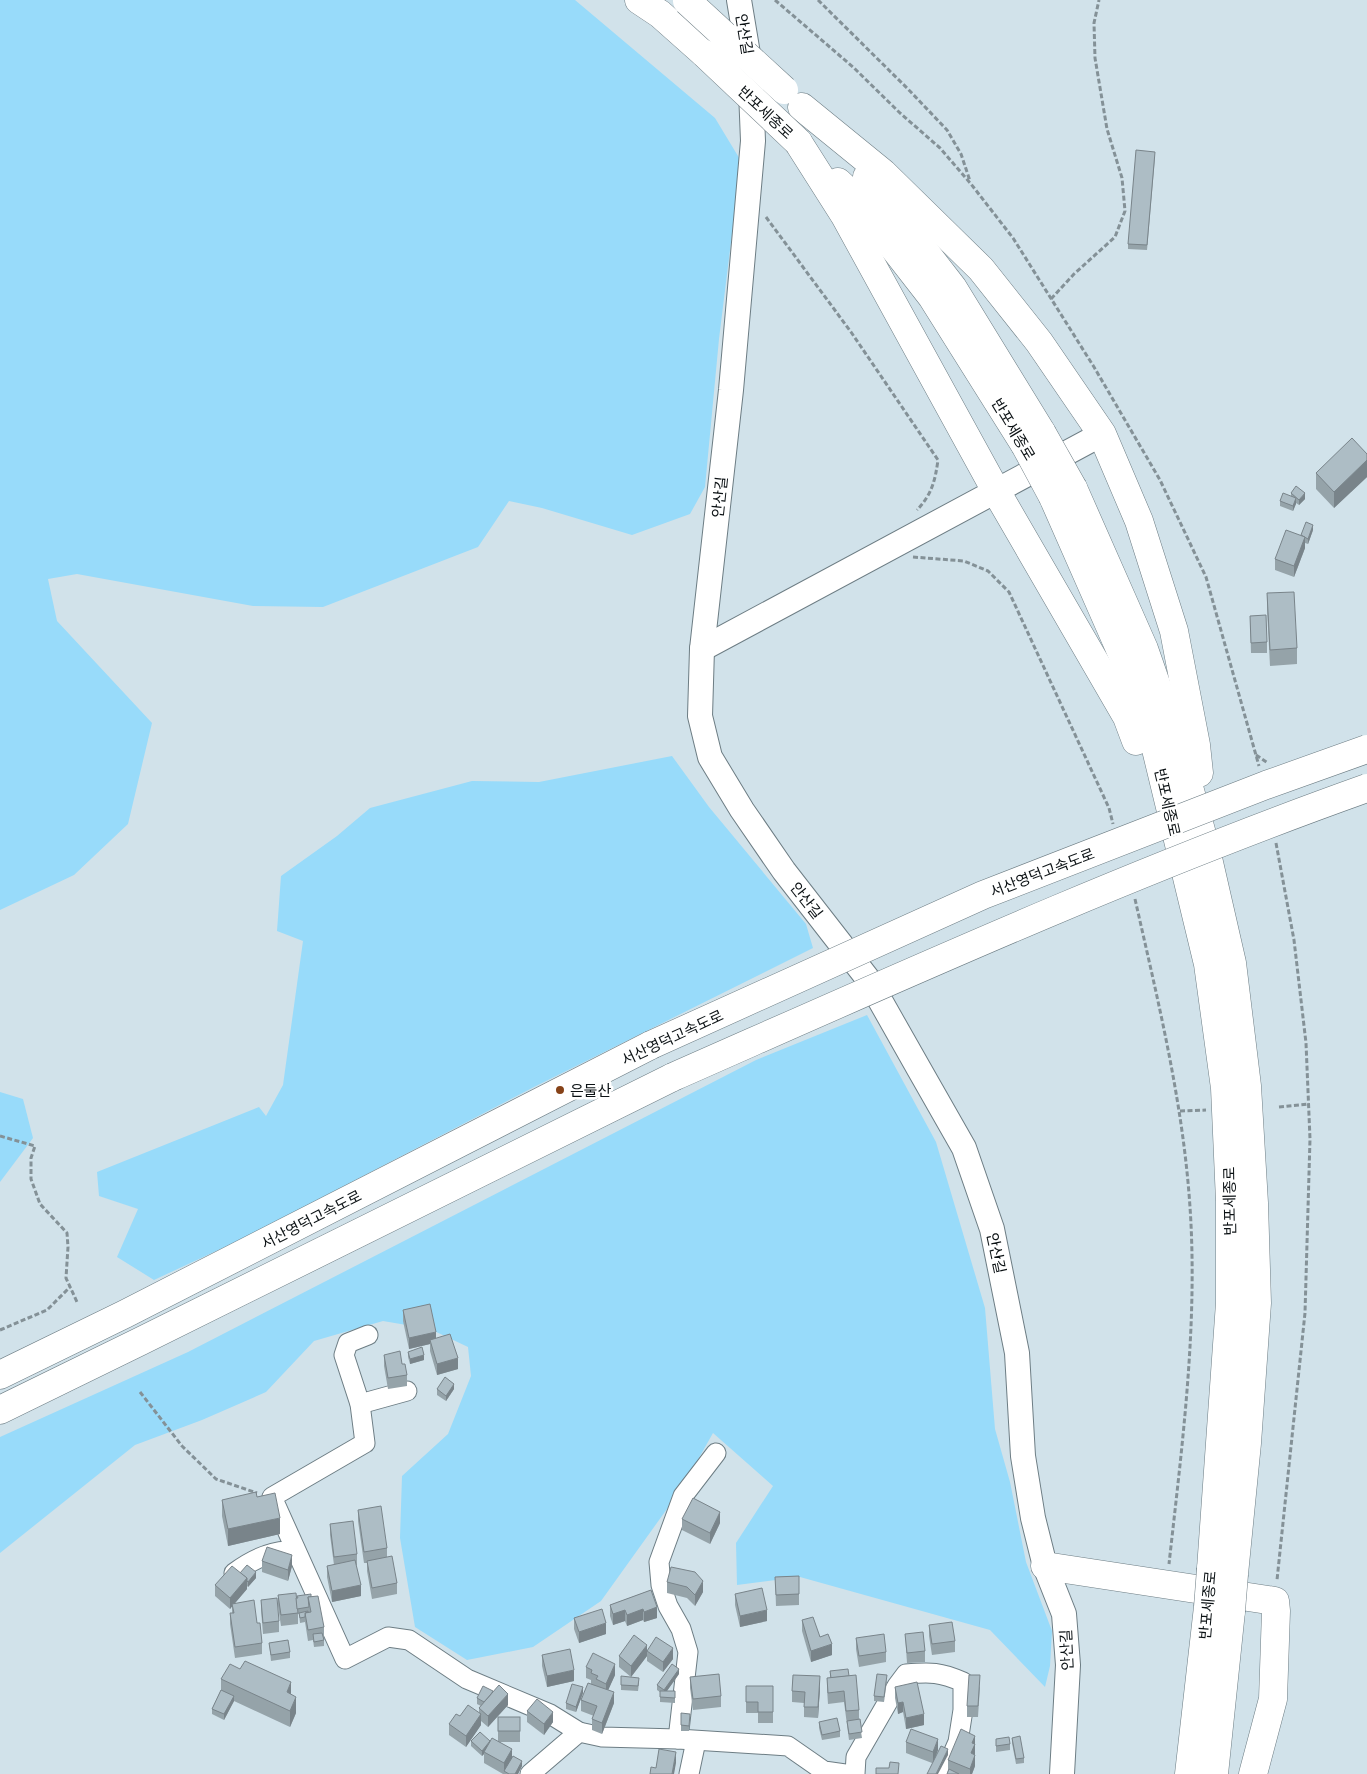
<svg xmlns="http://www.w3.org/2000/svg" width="1367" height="1774" font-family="Lato,'Noto Sans KR',sans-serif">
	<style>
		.green { fill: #98dbfa }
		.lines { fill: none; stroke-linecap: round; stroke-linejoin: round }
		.minor-casing { stroke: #6d7d84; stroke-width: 21 }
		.tertiary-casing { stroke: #6d7d84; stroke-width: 26 }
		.trunk-casing { stroke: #6d7d84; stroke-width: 29 }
		.motorway-casing { stroke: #6d7d84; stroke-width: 29 }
		.path { stroke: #849197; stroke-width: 3; stroke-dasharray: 5 2.5; stroke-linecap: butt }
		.minor { stroke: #fff; stroke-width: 19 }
		.tertiary { stroke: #fff; stroke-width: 24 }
		.trunk { stroke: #fff; stroke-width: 28 }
		.motorway { stroke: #fff; stroke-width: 28 }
		.trunk-bridge-casing { stroke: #6d7d84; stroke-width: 29; stroke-linecap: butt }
		.motorway-bridge-casing { stroke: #6d7d84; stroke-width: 29; stroke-linecap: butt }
		.trunk-bridge { stroke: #fff; stroke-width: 28 }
		.motorway-bridge { stroke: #fff; stroke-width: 28 }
		.wall { fill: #95a3a9 }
		.shaded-wall { fill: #79848a }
		.building { fill: #adbdc5; stroke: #79848a }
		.poi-dot { fill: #864218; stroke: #fff; stroke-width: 2 }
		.labels { text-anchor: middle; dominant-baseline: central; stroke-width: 5; stroke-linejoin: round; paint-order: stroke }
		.street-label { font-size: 15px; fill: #0b1114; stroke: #fff }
		.poi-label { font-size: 15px; fill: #0b1114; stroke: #fff; text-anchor: start }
	</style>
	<rect width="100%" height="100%" fill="#d1e2ea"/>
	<g class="green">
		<polygon points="0,0 575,0 715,118 741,161 719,339 705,487 690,514 632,535 542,508 509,501 478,547 323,607 253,606 77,574 48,579 57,621 152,723 128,824 74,875 0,910"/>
		<polygon points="672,756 709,807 806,924 813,948 534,1087 244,1238 154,1280 117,1257 138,1209 99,1196 97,1172 259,1107 266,1116 283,1085 303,941 277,931 281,876 337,836 370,808 472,781 539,782"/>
		<polygon points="867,1015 936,1142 985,1308 995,1429 1010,1482 1026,1562 1052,1631 1050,1666 1045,1687 990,1630 800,1577 737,1585 736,1543 773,1486 713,1433 682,1488 601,1601 533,1647 467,1660 415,1627 400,1538 402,1476 448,1434 471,1376 468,1347 430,1329 383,1321 314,1341 266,1392 202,1420 135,1445 0,1553 0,1437 188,1352 756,1060"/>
		<polygon points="0,1092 23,1099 33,1138 0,1182"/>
	</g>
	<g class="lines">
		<g class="minor-casing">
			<g id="minor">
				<polyline points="368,1335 348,1343 344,1355 360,1404 365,1443 272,1497 345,1659 388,1637 409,1640 467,1679 550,1714 579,1732 602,1737 678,1739 788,1746 824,1771 845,1774"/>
				<polyline points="360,1404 407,1391"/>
				<path d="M234,1573C250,1561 268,1552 287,1551"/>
				<polyline points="678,1739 688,1652 681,1629 668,1606 661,1585 659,1562 683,1496 716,1453"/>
				<polyline points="530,1774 579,1732"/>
				<polyline points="689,1774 696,1741"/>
				<path d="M855,1774L856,1757L897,1686L906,1674C931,1672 940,1672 963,1682V1710L958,1742L944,1774"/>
			</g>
		</g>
		<g class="tertiary-casing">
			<g id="tertiary">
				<polyline points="739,0 750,66 753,141 731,390 702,649 700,716 710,757 742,810 784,871 868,979 919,1069 964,1148 992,1229 1017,1353 1023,1456 1033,1518 1045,1566 1064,1614 1068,1665 1062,1774"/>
				<polyline points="702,649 1102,434"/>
			</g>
		</g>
		<g class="trunk-casing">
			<g id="trunk">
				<polyline points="639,0 660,14 705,54"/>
				<polyline points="802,107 883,173 981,269 1039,342 1102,434 1139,521 1174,631 1196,745 1199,773"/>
				<polyline points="798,142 845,216 996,491 1127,717 1136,741"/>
				<polyline points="867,177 953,288 1042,433"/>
				<polyline points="838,182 855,198 932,297 1025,445"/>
				<polyline points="1073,488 1144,649 1178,747 1205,845 1232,963 1247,1086 1254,1203 1257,1303 1247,1443 1234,1574"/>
				<polyline points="1053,497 1123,656 1155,745 1208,964 1225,1088 1230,1201 1230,1303 1211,1569"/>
				<polyline points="1045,1566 1275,1601 1276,1611 1273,1699 1253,1774"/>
				<polyline points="1189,1774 1208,1607"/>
				<polyline points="1214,1774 1231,1611"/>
			</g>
		</g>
		<g class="motorway-casing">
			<g id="motorway">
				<polyline points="0,1375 125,1314 651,1045"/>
				<polyline points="0,1410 141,1341 673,1077"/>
			</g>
		</g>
		<g class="path">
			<polyline points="775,0 853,67 900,113 940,148 971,184 1013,238 1094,367 1160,480 1206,577 1259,766"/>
			<polyline points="818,0 908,89 947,130 961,154 970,181"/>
			<path d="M766,217L851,332L938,460C935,481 932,494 917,510"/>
			<polyline points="1051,299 1074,274 1115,237 1125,211 1122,178 1107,129 1095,58 1094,23 1099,0"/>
			<polyline points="913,557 964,561 988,571 1009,592 1109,808 1113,824"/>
			<polyline points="1256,755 1268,763"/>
			<polyline points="1276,843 1294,940 1306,1043 1310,1139 1305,1313 1277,1580"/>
			<path d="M1135,899C1158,1001 1183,1102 1190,1207C1198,1326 1182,1446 1169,1564"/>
			<polyline points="1279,1107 1309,1104"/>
			<polyline points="1180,1111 1206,1110"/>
			<polyline points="0,1136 35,1146 31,1158 31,1179 40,1204 67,1233 68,1247 66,1278 77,1302"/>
			<polyline points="0,1330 47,1310 70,1287"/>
			<polyline points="140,1392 182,1446 216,1479 257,1493"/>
		</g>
		<use href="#minor" class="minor"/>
		<use href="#tertiary" class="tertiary"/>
		<use href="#trunk" class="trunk"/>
		<use href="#motorway" class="motorway"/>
		<g class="trunk-bridge-casing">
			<g id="trunk-bridge">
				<polyline points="687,1 784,90"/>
				<polyline points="705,54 798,142"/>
				<polyline points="1042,433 1073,488"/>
				<polyline points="1025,445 1053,497"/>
				<polyline points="1208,1607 1211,1569"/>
				<polyline points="1231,1611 1234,1574"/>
			</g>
		</g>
		<g class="motorway-bridge-casing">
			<g id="motorway-bridge">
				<polyline points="651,1045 983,895 1266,785 1367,749"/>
				<path d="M673,1077C902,976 1131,872 1367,788"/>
			</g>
		</g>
		<use href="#trunk-bridge" class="trunk-bridge"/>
		<use href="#motorway-bridge" class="motorway-bridge"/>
	</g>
	<g class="wall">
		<polygon points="1155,157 1147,250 1128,249 1128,244"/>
		<polygon points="1367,454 1367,477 1334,508 1316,489 1316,473"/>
		<polygon points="1291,493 1305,499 1299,505 1296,503 1293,511 1280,506 1280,501 1291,496"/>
		<polygon points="1313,530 1308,544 1305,543 1305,548 1294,577 1275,570 1275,559 1301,535"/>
		<polygon points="1267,593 1297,648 1297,664 1270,666 1267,609"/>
		<polygon points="1250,616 1267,642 1267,653 1251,653"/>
		<polygon points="403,1310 436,1338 458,1369 437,1375 430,1351 430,1344 409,1349 403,1321"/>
		<polygon points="408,1352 424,1360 410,1364 408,1357"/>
		<polygon points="384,1355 407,1375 407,1386 388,1389 384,1366"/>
		<polygon points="437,1389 454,1389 446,1401 437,1395"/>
		<polygon points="257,1497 280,1534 228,1546 222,1516 222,1500"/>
		<polygon points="358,1510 387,1548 387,1557 397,1583 397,1594 372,1599 367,1571 367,1563 364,1563 358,1521"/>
		<polygon points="682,1519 720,1523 710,1544 682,1530"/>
		<polygon points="330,1524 357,1554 357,1565 356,1565 361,1596 332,1602 327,1577 327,1566 334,1565 330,1535"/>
		<polygon points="262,1561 292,1566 288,1581 262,1572"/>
		<polygon points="695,1572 703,1592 695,1606 687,1598 667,1593 667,1582"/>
		<polygon points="240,1573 256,1578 248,1587 247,1586 247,1589 235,1603 257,1623 262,1643 262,1654 235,1658 230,1624 230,1613 232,1613 232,1606 230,1609 215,1596 215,1585"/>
		<polygon points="799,1576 799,1605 776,1606 775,1577"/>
		<polygon points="651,1590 657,1618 644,1622 643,1620 627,1626 625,1621 613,1625 610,1616 610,1605"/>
		<polygon points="735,1594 767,1621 740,1627 735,1605"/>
		<polygon points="278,1595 296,1598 311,1597 324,1627 324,1646 314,1647 313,1640 308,1641 305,1622 300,1623 299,1614 298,1614 298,1624 281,1626 278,1606"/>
		<polygon points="261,1600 279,1621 279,1632 263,1634 261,1610"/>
		<polygon points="574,1618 606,1634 579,1643 574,1629"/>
		<polygon points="802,1620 820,1637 832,1655 811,1662 802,1631"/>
		<polygon points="929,1625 955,1641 955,1652 932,1655 929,1636"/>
		<polygon points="905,1634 925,1651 925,1662 907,1663"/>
		<polygon points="856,1638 886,1652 886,1662 859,1667 856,1649"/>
		<polygon points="269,1643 290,1652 290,1658 271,1661"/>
		<polygon points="647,1650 673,1659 663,1672 647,1661 647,1656 631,1677 619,1667 619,1656"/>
		<polygon points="542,1655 574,1681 547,1687 542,1666"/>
		<polygon points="586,1667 615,1675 608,1690 614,1703 602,1734 592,1730 592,1719 594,1716 581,1711 581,1700 591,1683 591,1680 586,1678"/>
		<polygon points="830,1671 849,1676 859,1710 859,1719 862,1738 849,1740 844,1702 828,1704 827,1689 827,1678 830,1678"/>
		<polygon points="679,1674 667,1691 675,1691 675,1703 660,1702 660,1692 657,1690 657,1685"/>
		<polygon points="690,1677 721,1696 721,1707 693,1710 690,1688"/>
		<polygon points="221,1679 291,1694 296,1713 290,1727 234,1701 224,1720 212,1714 212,1709 221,1690"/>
		<polygon points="887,1681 884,1702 874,1701 874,1696"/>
		<polygon points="639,1683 638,1691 621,1690 621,1685"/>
		<polygon points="746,1686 773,1686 773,1723 758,1723 758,1713 746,1713"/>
		<polygon points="980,1686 978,1717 967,1717 967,1706"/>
		<polygon points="820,1687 818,1718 804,1717 804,1703 792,1702 792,1691"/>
		<polygon points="895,1687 924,1725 906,1729 903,1712 898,1714 895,1698"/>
		<polygon points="493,1692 508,1705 488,1727 481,1721 481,1725 466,1747 449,1735 449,1724 460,1716 479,1713 479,1708 481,1706 477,1704 477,1698"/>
		<polygon points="583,1693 576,1712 566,1709 566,1703"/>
		<polygon points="527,1711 553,1722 544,1735 527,1722"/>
		<polygon points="681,1713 690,1719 689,1731 681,1731"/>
		<polygon points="498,1717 520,1717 520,1742 500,1742 512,1757 522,1766 518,1774 503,1774 484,1763 484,1754 482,1756 471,1746 471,1741 498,1741"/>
		<polygon points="819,1722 840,1731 840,1737 822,1740 819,1728"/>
		<polygon points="975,1736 975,1766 972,1774 947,1774 948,1770 948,1760"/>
		<polygon points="1012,1738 1024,1758 1024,1763 1016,1764 1012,1743"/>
		<polygon points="996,1739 1010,1744 1010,1750 996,1752"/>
		<polygon points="906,1742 938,1750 936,1756 948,1755 932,1763 906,1753"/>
	</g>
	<g class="shaded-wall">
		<polygon points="1367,460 1367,477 1334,508 1334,492"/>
		<polygon points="1305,493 1305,499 1299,505 1299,500"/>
		<polygon points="1296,498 1296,504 1293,511 1293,506"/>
		<polygon points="1313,525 1313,530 1308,544 1308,539"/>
		<polygon points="1305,537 1305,548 1294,577 1294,566"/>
		<polygon points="436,1332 436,1343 430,1340 430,1344 409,1349 409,1338"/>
		<polygon points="424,1355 424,1360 410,1364 410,1359"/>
		<polygon points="458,1358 458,1369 437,1375 437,1364"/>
		<polygon points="454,1384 454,1389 446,1401 446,1396"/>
		<polygon points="720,1512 720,1523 710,1544 710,1533"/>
		<polygon points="280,1518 280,1534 228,1546 228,1529"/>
		<polygon points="292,1555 292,1566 288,1581 288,1570"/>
		<polygon points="256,1572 256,1578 248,1587 248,1582"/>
		<polygon points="247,1578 247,1589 230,1609 230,1598"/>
		<polygon points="703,1581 703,1592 695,1606 695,1595"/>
		<polygon points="361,1585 361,1596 332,1602 332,1591"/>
		<polygon points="657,1607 657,1618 644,1622 644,1612"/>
		<polygon points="643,1609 643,1620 627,1626 627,1615"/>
		<polygon points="625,1610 625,1621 613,1625 613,1614"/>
		<polygon points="767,1610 767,1621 740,1627 740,1616"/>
		<polygon points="606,1623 606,1634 579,1643 579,1632"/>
		<polygon points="832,1644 832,1655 811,1662 811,1651"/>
		<polygon points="647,1645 647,1656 631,1677 631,1666"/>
		<polygon points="673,1648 673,1659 663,1672 663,1662"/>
		<polygon points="615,1664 615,1675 606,1695 606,1684"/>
		<polygon points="679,1669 679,1674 664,1695 664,1690"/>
		<polygon points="574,1670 574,1681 547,1687 547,1676"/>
		<polygon points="820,1676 820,1687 818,1718 818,1707"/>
		<polygon points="291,1682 291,1698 287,1692"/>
		<polygon points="583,1687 583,1693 576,1712 576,1707"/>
		<polygon points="614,1692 614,1703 602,1734 602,1723"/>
		<polygon points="508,1694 508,1705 488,1727 488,1716"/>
		<polygon points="234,1696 234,1701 224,1720 224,1714"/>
		<polygon points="296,1697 296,1713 290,1727 290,1711"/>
		<polygon points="903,1702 903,1712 898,1714 898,1703"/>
		<polygon points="553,1712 553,1722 544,1735 544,1724"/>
		<polygon points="481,1714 481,1725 466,1747 466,1736"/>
		<polygon points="924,1714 924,1725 906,1729 906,1718"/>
		<polygon points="975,1736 975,1755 971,1753 972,1743"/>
		<polygon points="938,1739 938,1750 933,1763 933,1752"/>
		<polygon points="490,1742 484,1752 484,1754 482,1756 482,1751"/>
		<polygon points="512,1749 512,1760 504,1771 504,1774 504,1763"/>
		<polygon points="948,1749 948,1755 938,1774 936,1774"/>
		<polygon points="676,1752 676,1763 674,1774 672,1774"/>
		<polygon points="975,1755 975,1766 972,1774 970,1774 970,1769"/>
		<polygon points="522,1761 522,1766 518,1774 515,1774"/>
	</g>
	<g class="building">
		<polygon points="1136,150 1155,152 1147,245 1128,244"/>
		<polygon points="1352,438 1367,454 1367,460 1334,492 1316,473"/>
		<polygon points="1296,486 1305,493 1299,500 1291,493"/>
		<polygon points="1283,493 1296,498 1293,506 1280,501"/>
		<polygon points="1306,522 1313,525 1308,539 1301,535"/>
		<polygon points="1286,530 1305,537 1294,566 1275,559"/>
		<polygon points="1294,592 1297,648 1270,650 1267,593"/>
		<polygon points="1266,615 1267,642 1251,643 1250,616"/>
		<polygon points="430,1304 436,1332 409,1338 403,1310"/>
		<polygon points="450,1334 458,1358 437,1364 430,1340"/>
		<polygon points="422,1347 424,1355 410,1359 408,1352"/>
		<polygon points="400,1351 402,1364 405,1364 407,1375 388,1378 384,1355"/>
		<polygon points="445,1377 454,1384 446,1396 437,1389"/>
		<polygon points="256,1492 257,1497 275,1493 280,1518 228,1529 222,1500"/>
		<polygon points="693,1498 720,1512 710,1533 682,1519"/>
		<polygon points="381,1506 387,1548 364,1552 358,1510"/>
		<polygon points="353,1521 357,1554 334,1557 330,1524"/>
		<polygon points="267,1547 292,1555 288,1570 262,1561"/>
		<polygon points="392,1556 397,1583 372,1588 367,1561"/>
		<polygon points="355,1560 361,1585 332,1591 327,1566"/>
		<polygon points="247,1565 256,1572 248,1582 247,1581 247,1578 240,1573"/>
		<polygon points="232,1566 247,1578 230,1598 215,1585"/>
		<polygon points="671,1567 695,1572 703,1581 695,1595 687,1587 667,1582"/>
		<polygon points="799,1576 799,1594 776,1595 775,1577"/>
		<polygon points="762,1588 767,1610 740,1616 735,1594"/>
		<polygon points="651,1590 657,1607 644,1612 643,1609 627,1615 625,1610 613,1614 610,1605"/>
		<polygon points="296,1593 298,1613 281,1615 278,1595"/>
		<polygon points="311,1594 311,1597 308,1597 309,1607 297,1609 296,1598 298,1598 297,1596"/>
		<polygon points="318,1596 324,1627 308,1630 305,1613 311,1612 308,1597"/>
		<polygon points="277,1598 279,1621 263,1623 261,1600"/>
		<polygon points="254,1600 257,1623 260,1623 262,1643 235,1647 230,1613 234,1613 232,1604"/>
		<polygon points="602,1609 606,1623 579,1632 574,1618"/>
		<polygon points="308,1611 308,1612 305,1613 305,1617 300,1618 299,1613"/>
		<polygon points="813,1617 820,1637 828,1634 832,1644 811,1651 802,1620"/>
		<polygon points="952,1622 955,1641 932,1644 929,1625"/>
		<polygon points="923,1632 925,1651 907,1653 905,1634"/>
		<polygon points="322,1633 324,1640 314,1642 313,1634"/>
		<polygon points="884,1634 886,1652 859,1656 856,1638"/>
		<polygon points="634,1635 647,1645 631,1666 619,1656"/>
		<polygon points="656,1637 673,1648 663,1662 647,1651"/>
		<polygon points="288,1640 290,1652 271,1655 269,1643"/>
		<polygon points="570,1649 574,1670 547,1676 542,1655"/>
		<polygon points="593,1653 615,1664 606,1684 596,1679 598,1676 591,1673 592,1670 586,1667"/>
		<polygon points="245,1661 291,1682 287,1692 296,1697 290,1711 221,1679 230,1664 240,1669"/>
		<polygon points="672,1664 679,1669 664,1690 657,1685"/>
		<polygon points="848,1669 849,1676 831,1678 830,1671"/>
		<polygon points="719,1674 721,1696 693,1699 690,1677"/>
		<polygon points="877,1674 887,1675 884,1697 874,1696"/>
		<polygon points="793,1675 820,1676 818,1707 804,1707 805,1692 792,1691"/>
		<polygon points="856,1675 859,1710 846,1711 844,1691 828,1693 827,1678"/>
		<polygon points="969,1675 980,1675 978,1706 967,1706"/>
		<polygon points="621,1676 639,1678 638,1686 621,1685"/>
		<polygon points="917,1682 924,1714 906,1718 903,1702 898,1703 895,1687"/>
		<polygon points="588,1683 614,1692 602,1723 592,1719 597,1706 581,1700"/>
		<polygon points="572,1684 583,1687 576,1707 566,1703"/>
		<polygon points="499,1685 508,1694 488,1716 479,1708"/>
		<polygon points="483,1686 493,1691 491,1694 484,1702 477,1698"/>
		<polygon points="746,1686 773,1686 773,1712 758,1712 758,1702 746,1702"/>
		<polygon points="221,1690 234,1696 224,1714 212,1709"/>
		<polygon points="660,1691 675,1691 675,1698 660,1697"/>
		<polygon points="537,1699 553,1712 544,1724 527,1711"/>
		<polygon points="468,1705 481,1714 466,1736 449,1724 456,1714 460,1716"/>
		<polygon points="681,1713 690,1714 689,1726 681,1725"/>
		<rect x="498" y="1717" width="22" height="14"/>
		<polygon points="837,1718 840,1731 822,1735 819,1722"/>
		<polygon points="860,1719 862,1732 849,1734 847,1721"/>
		<polygon points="911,1729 938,1739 933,1752 906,1742"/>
		<polygon points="961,1729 975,1736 972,1743 975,1744 971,1753 975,1755 970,1769 948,1760"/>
		<polygon points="480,1732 490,1741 482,1751 471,1741"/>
		<polygon points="1020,1736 1024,1758 1016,1759 1012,1738"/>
		<polygon points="1009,1737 1010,1744 996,1746 996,1739"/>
		<polygon points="492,1738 512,1749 504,1763 484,1752"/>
		<polygon points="941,1746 948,1749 936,1774 927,1774"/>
		<polygon points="659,1749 676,1752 672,1774 650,1774 651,1767 656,1768"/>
		<polygon points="513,1756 522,1761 515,1774 509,1774 504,1771"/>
		<polygon points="890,1762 899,1763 898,1774 876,1774 876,1768 889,1768"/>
		<polygon points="949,1769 959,1774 947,1774"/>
	</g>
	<circle class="poi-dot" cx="560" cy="1090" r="5"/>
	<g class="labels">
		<g class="street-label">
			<text transform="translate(745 34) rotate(81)">안산길</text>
			<text transform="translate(766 112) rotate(43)">반포세종로</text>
			<text transform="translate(1014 429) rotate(59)">반포세종로</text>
			<text transform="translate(719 497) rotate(-84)">안산길</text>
			<text transform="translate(1168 802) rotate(77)">반포세종로</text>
			<text transform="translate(1042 872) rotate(-21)">서산영덕고속도로</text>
			<text transform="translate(807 900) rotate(52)">안산길</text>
			<text transform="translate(672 1037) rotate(-25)">서산영덕고속도로</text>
			<text transform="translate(1229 1201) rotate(-91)">반포세종로</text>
			<text transform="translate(311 1219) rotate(-27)">서산영덕고속도로</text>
			<text transform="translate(997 1253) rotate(78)">안산길</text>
			<text transform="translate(1207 1605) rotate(-85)">반포세종로</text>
			<text transform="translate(1066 1650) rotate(-93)">안산길</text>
		</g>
		<g class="poi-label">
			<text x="570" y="1090">은둘산</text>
		</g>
	</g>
</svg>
